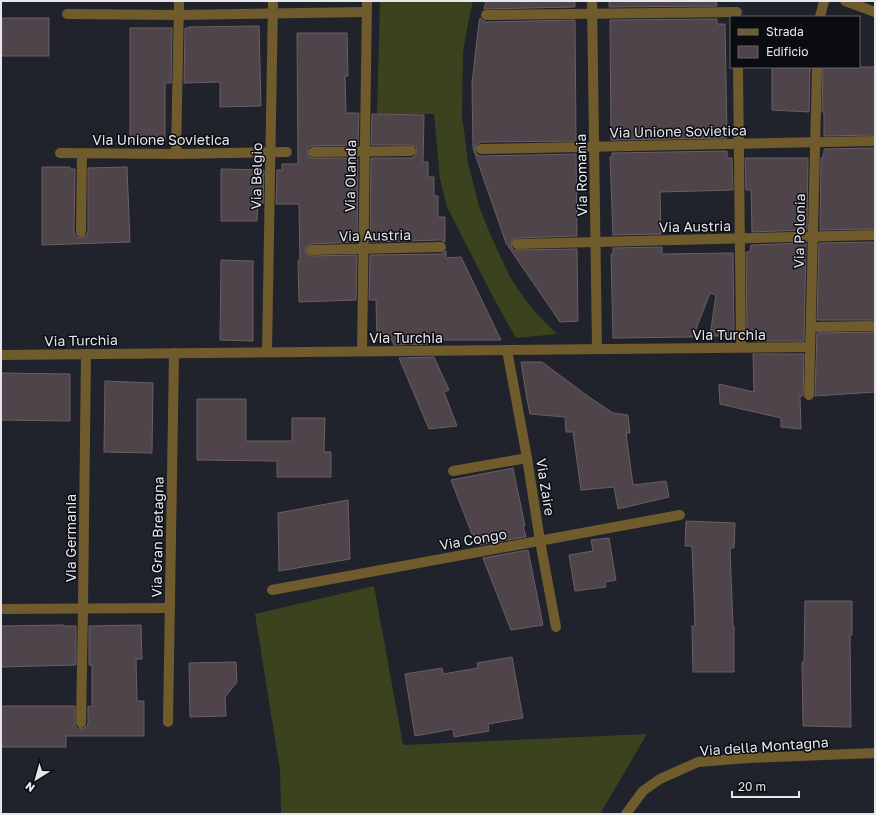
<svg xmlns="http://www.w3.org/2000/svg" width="876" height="815" font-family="'Golos Text',sans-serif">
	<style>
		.grass { fill: #3a431e }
		.building { fill: #4e4449; stroke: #6a5f64 }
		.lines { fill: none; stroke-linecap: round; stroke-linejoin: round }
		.minor { stroke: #705b2d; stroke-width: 10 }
		.tertiary { stroke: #705b2d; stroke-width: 10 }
		.labels { text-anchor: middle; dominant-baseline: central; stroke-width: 3; stroke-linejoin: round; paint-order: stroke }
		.street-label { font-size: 14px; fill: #e5e7ed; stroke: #0b0c10 }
	</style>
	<rect width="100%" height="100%" fill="#20232b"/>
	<g class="grass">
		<polygon points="380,1 473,1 467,28 463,52 462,117 465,137 468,163 479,206 490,234 510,277 524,298 538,315 557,334 516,338 493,297 447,207 440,179 434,114 377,114"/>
		<polygon points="374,586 403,745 647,734 600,814 281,814 280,770 255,614"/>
	</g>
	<g class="building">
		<polygon points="486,1 575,1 575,7 484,9"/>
		<polygon points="609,1 716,1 717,6 609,7"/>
		<rect x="2" y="18" width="47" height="38"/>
		<polygon points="480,18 482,20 486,22 575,20 576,141 481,142 477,144 475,149 476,153 478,155 481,156 576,154 577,236 517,238 513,239 511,244 512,248 514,250 517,250 577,249 578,321 560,322 506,243 473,148 472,83 479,22"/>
		<polygon points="717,19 717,24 725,24 727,138 611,140 610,20"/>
		<polygon points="259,26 261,106 220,107 220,82 184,83 185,28 189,28 189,27"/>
		<polygon points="130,28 172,28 171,83 165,83 165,142 130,142"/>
		<polygon points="297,33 347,33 348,76 345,76 346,113 359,113 358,145 313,146 310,146 308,148 307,152 309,157 313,158 358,158 357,242 310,244 306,247 305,251 308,255 311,256 357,255 356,300 299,302 298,261 300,261 299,204 276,204 277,170 282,170 282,164 298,164"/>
		<polygon points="772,67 810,67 809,112 772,110"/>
		<polygon points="823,67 875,67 875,135 824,136 824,112 822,112"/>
		<polygon points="372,114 424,115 423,162 428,162 428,177 434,177 434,196 438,196 438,217 445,217 445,242 441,240 370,242 371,158 411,158 415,156 417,151 416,147 411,145 371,145"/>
		<polygon points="875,148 875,229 820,230 821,158 823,158 823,154 824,154 824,149"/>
		<polygon points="727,151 727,158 732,158 733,190 660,192 661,234 613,235 610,157 612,157 612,153"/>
		<polygon points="745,158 808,158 807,230 752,232 751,190 746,190"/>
		<polygon points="42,167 70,167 70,169 75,169 74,232 75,235 77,237 81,238 86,236 88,232 88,168 127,167 130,242 42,245"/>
		<polygon points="221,169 264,170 263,204 258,204 257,221 221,221"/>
		<polygon points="875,242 875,320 817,320 819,243"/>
		<polygon points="806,243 804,341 753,341 752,336 747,336 746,252 750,252 751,245"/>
		<polygon points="662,247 662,254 733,253 734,336 710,336 716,295 710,293 693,337 613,338 611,254 613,254 613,248"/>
		<polygon points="446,251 446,258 461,257 501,340 426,340 428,344 394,345 392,340 377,340 376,300 369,300 370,255 441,254"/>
		<polygon points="221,260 253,261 253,341 220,340"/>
		<polygon points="875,332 875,392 815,396 817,333"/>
		<polygon points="753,354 804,354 803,396 800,396 801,429 781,427 781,418 720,404 719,384 754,392"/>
		<polygon points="434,357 449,390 444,392 457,426 429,429 399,358"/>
		<polygon points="521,362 542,362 589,397 613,413 628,415 630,433 626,433 633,485 666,481 669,497 618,509 614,487 581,490 573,432 566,432 565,417 530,414 527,399"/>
		<polygon points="1,373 70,374 70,421 1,420"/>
		<polygon points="105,381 153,383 152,453 104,452"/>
		<polygon points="197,399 246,399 246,441 292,441 292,418 325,418 324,452 331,452 331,477 277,477 277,461 197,460"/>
		<polygon points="513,468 525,526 523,526 526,537 478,545 473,533 472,534 451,480"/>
		<polygon points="348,500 350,559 279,571 278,513"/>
		<polygon points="686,521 735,523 734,548 730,548 733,626 734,626 734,672 693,672 692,626 695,626 692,546 685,546"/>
		<polygon points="609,538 616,580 605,582 606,587 575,591 569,555 593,551 591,540"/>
		<polygon points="528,550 543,625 511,630 483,558"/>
		<polygon points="805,601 852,601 852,635 850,635 851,727 803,726 802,662 804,662"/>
		<polygon points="64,625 64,626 76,626 76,665 1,667 1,626"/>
		<polygon points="141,625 142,659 136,659 137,701 144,701 144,736 66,736 66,747 1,747 1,706 75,706 75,726 78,729 81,729 84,728 87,726 88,723 88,706 92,707 92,665 89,665 89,626"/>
		<polygon points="512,657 523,718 488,724 489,731 454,737 453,729 415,736 405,674 442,668 443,674 478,668 477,663"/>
		<polygon points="236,662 237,682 225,697 226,716 190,717 189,663"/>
	</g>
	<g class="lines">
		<g class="minor">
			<polyline points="592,1 597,349"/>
			<polyline points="67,14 179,15 366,12"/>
			<polyline points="486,15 737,12"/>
			<polyline points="820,17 824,1"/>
			<polyline points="738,67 741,347"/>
			<polyline points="481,149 875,141"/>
			<polyline points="313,152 411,151"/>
			<polyline points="60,153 176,154 287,152"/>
			<polyline points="176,154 179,1"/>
			<polyline points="81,232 82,153"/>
			<polyline points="517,244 875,235"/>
			<polyline points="311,250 441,247"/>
			<polyline points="811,327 875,326"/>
			<polyline points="507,350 527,458 540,541 556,627"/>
			<polyline points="362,351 367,1"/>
			<polyline points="267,352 273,1"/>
			<polyline points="1,355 810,347"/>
			<polyline points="809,395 817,67"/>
			<polyline points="453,471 527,458"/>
			<polyline points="272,590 680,515"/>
			<polyline points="1,609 170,608"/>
			<polyline points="168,722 174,353"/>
			<polyline points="81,723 83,608 86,354"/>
		</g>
		<g class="tertiary">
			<polyline points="845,1 875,12"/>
			<polyline points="626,814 643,791 660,779 698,762 748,758 875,753"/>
		</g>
	</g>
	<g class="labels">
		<g class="street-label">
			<text transform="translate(678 131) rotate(-1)">Via Unione Sovietica</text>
			<text x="161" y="139">Via Unione Sovietica</text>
			<text transform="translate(581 175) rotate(-91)">Via Romania</text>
			<text transform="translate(256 176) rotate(-89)">Via Belgio</text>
			<text transform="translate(350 176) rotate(-89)">Via Olanda</text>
			<text transform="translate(695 226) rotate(-1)">Via Austria</text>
			<text transform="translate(799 231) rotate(-89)">Via Polonia</text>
			<text transform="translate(375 235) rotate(-1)">Via Austria</text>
			<text x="729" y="334">Via Turchia</text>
			<text x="406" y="337">Via Turchia</text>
			<text transform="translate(81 340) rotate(-1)">Via Turchia</text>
			<text transform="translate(546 487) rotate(81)">Via Zaire</text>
			<text transform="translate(157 537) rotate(-89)">Via Gran Bretagna</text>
			<text transform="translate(70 538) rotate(-90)">Via Germania</text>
			<text transform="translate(473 539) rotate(-10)">Via Congo</text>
			<text transform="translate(764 746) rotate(-4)">Via della Montagna</text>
		</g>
	</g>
	<rect width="876" height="815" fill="none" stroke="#e5e7ed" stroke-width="4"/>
	<rect x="730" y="16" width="130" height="52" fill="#0b0c10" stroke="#626468"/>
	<rect x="738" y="29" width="20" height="6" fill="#705b2d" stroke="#626468"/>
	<text x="766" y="36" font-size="12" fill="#e5e7ed">Strada</text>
	<rect x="738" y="46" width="20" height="12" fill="#4e4449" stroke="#626468"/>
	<text x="766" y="56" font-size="12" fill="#e5e7ed">Edificio</text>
	<g transform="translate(36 779) rotate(217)" stroke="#0b0c10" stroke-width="3" paint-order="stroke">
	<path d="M0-3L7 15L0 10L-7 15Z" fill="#e5e7ed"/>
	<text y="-6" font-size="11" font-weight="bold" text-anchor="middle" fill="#e5e7ed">N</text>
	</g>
	<path d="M732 791v6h67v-6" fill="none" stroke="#e5e7ed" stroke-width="2"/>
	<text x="738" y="791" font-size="12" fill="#e5e7ed" stroke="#0b0c10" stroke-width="3" paint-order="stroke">20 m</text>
</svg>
